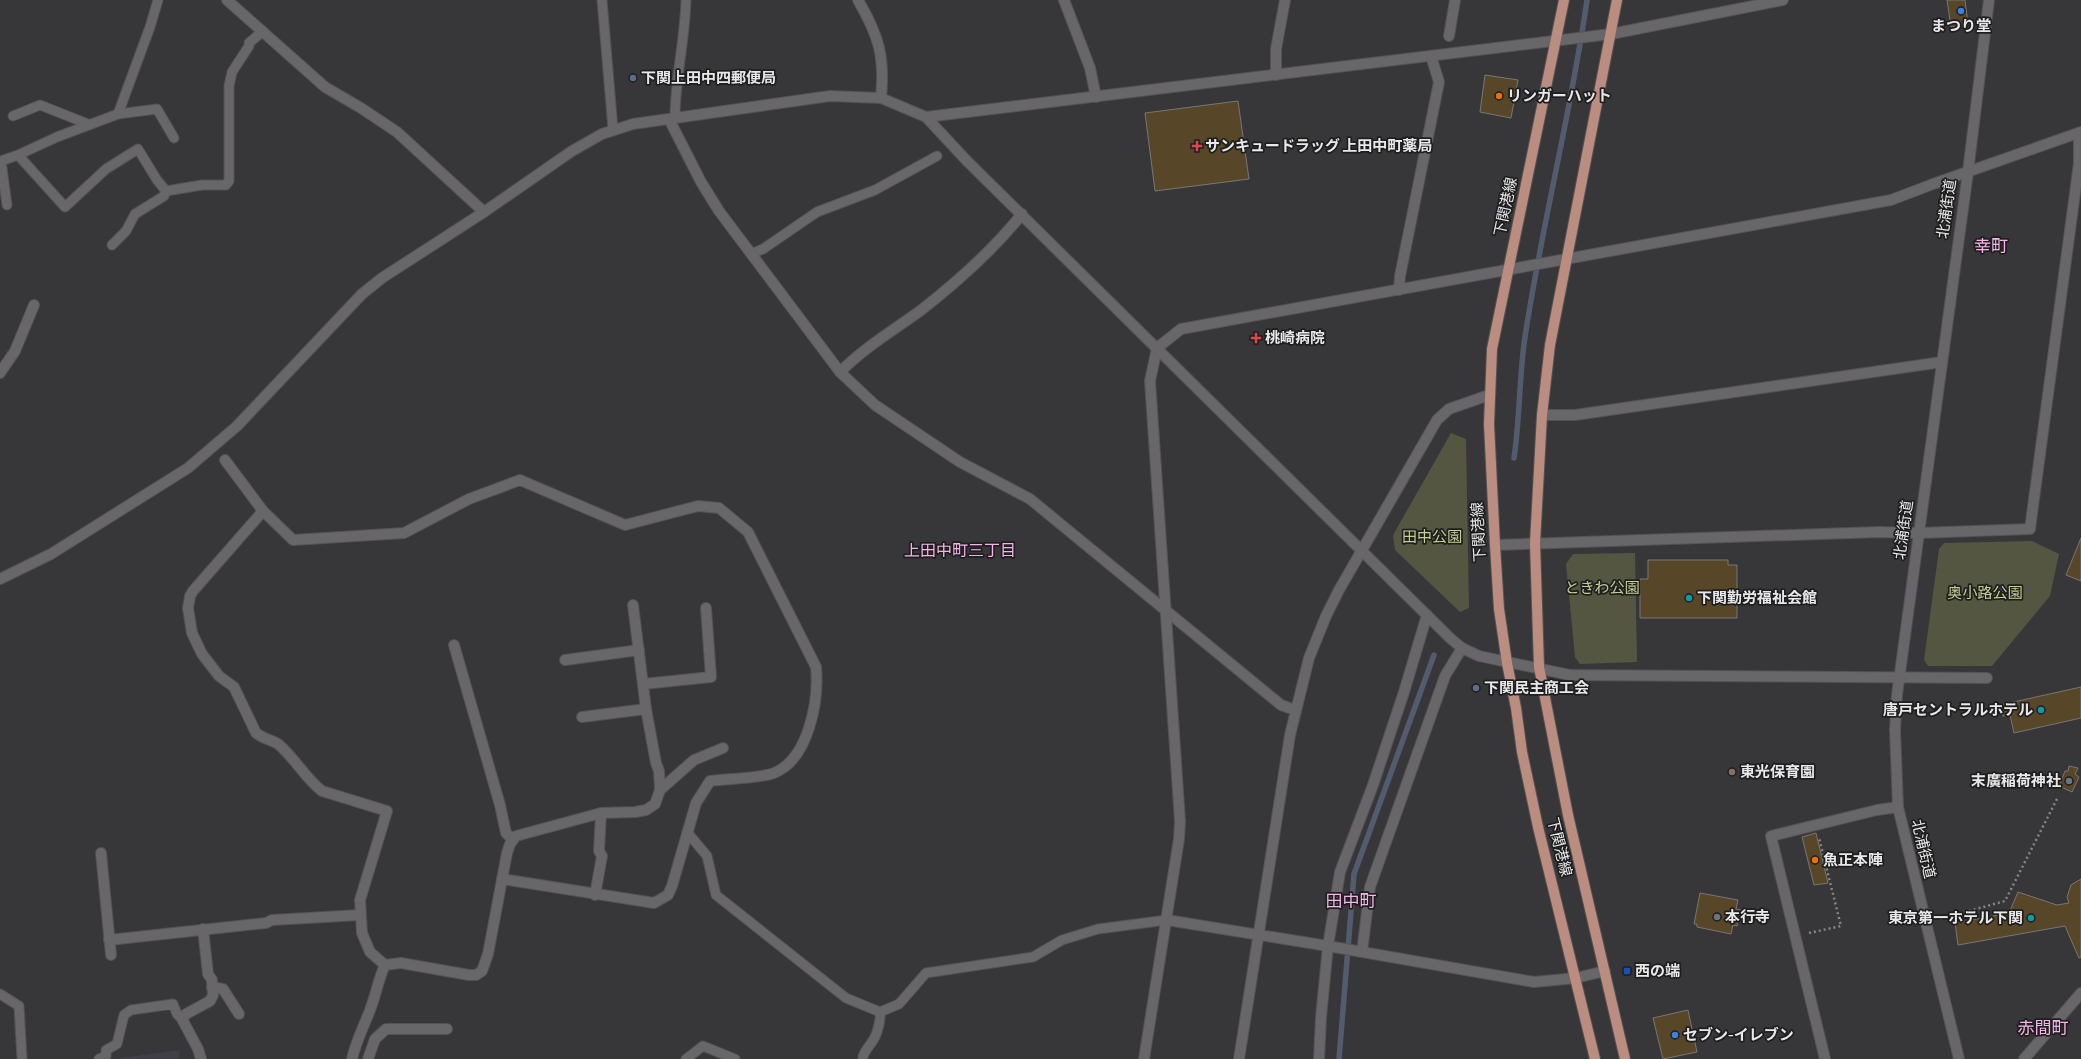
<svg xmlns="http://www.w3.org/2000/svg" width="2081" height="1059" font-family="'Sofia Sans Condensed','Noto Sans JP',sans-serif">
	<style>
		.built { fill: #423e47 }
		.green { fill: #545642 }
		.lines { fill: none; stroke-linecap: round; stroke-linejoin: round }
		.stream { stroke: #535c6e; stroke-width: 5.5 }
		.building { fill: #584628; stroke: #797773 }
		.service-casing { stroke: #535254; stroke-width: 11 }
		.minor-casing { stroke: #535254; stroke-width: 12 }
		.tertiary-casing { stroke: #535254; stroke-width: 12 }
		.primary-casing { stroke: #535254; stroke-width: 12 }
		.path { stroke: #868588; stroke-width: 2.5; stroke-dasharray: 2 3; stroke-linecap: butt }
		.service { stroke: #686669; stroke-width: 9 }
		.minor { stroke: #686669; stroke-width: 10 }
		.tertiary { stroke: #686669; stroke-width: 10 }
		.primary { stroke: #bb8c80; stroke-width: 10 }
		.shop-dot { fill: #3f7fe0; stroke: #1e1e1f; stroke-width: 1.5 }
		.service-dot { fill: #5c6f8a; stroke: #1e1e1f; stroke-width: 1.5 }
		.food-dot { fill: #e8710a; stroke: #1e1e1f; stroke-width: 1.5 }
		.health-dot { fill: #e0444e; stroke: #1e1e1f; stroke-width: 1.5 }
		.culture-dot { fill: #0f9aa8; stroke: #1e1e1f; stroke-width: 1.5 }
		.education-dot { fill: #8d6e63; stroke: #1e1e1f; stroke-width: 1.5 }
		.worship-dot { fill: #6b7280; stroke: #1e1e1f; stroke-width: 1.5 }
		.transit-dot { fill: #1a4fb4; stroke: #1e1e1f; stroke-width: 1.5 }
		.labels { text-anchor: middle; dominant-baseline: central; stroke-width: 3.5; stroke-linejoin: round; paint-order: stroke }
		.poi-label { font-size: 15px; font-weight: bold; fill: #e8e7e9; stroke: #1e1e1f; text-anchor: start }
		.street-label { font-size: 15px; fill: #e8e7e9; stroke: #1e1e1f }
		.park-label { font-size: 15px; fill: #c7cf91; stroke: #1e1e1f }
		.neighbourhood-label { font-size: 16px; fill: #f4b4e8; stroke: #1e1e1f }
		.quarter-label { font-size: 17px; fill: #f4b4e8; stroke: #1e1e1f }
	</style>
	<rect width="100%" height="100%" fill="#373639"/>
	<polygon class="built" points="180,1050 178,1059 113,1059"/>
	<g class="green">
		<polygon points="1451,433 1466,439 1469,608 1460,612 1395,550 1393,535"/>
		<polygon points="2032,541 2059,554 2050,596 1992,666 1928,666 1924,660 1939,549 1944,543"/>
		<polygon points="1635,553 1637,662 1580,664 1575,657 1566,564 1573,554"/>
	</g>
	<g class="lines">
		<g class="stream">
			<path d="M1514,458C1520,418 1519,377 1525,337C1542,224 1571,113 1587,0"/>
			<polyline points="1339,1059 1354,874 1434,655"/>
		</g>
	</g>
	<g class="building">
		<polygon points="1947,0 1965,0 1968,24 1951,27"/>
		<polygon points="1485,75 1518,80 1511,118 1480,112"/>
		<polygon points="1238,101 1249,179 1155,191 1145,113"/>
		<polygon points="2081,538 2081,581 2066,575"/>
		<polygon points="1648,560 1728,560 1728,565 1737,565 1737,618 1640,618 1640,579 1648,579"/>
		<polygon points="2081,687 2081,718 2014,733 2010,715 2003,716 2000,705"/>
		<polygon points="2069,766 2078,768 2075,774 2079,777 2072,792 2059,786 2065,771 2068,771"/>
		<polygon points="1816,833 1828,883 1814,885 1802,837"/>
		<polygon points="2081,879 2081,957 2079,958 2065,926 1958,945 1955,923 2009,913 2018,892 2057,905 2069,903 2067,897 2071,885"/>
		<polygon points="1700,893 1738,900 1736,909 1741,910 1737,926 1733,925 1731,934 1697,927 1697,924 1694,924"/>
		<polygon points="1688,1010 1697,1052 1663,1059 1653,1018"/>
	</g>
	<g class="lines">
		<g class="service-casing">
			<g id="service">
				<polyline points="602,0 613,129"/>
				<polyline points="118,114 150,27 158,0"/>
				<polyline points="13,116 40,105 88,124"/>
				<path d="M675,118C675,78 685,40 686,0"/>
				<polyline points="174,138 157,109 118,114 57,137 18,155 65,207 106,169 138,149 157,180 166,191 202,185 226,185 229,181 229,86 232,72 249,46 249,43 263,31"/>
				<polyline points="7,205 1,161 18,155"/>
				<polyline points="112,245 126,231 135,214 164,196 166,191"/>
				<polyline points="751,254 763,249 817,212 875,190 937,156"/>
				<polyline points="687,832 707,856 716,895 846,998 880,1012 899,1004 926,973 1033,957 1062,940 1098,929 1167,920"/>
				<polyline points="0,994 19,1006 22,1059"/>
				<path d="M863,1057C865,1049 871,1045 875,1037C878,1031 881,1018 880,1012"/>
				<polyline points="99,1059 106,1056 106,1050 117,1044 124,1015 131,1010 173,1004 177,1014 182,1019"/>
				<polyline points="686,1059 703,1046 735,1059"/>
			</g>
		</g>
		<g class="minor-casing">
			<g id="minor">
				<polyline points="227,0 325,87 361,108 397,132 484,212"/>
				<polyline points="1064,0 1090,68 1096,97"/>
				<polyline points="1449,36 1455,0"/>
				<polyline points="1276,75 1276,49 1285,0"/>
				<polyline points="669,119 701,182 719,211 840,372 875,405 960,462 1030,499 1281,705 1295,710"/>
				<polyline points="1399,290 1400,276 1439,82 1431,56"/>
				<path d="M840,372C864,348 892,331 920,311C956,283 993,250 1022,214"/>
				<polyline points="0,373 15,351 34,305"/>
				<path d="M225,460L263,511L293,540L404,533L469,499L520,480L625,525L698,506L719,508L748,532L816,667C819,700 809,759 774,773C762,778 725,779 710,781L696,803L672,886L668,895L654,903L502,879"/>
				<path d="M263,511L193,591L190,596L188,608L192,633L202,654L219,676L234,687L256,733C264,739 274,741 278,744C295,758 305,778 322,791L387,811L360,900L362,933L370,952L385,965"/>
				<polyline points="1495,545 1879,532 1919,533 2030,529 2079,163 2079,133"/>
				<polyline points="454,645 500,805 506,833 513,840"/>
				<polyline points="565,660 639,650"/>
				<polyline points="643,684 711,677 706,608"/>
				<polyline points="582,717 646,709"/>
				<polyline points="660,790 694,760 723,748"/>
				<polyline points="101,853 111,955"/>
				<polyline points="595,895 602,856 599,851 601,813"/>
				<polyline points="1167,920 1328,946 1534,982 1576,978 1605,971"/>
				<polyline points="109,940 266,923 272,920 360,915"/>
				<polyline points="1362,952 1370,887 1445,676 1462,648"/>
				<polyline points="212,987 223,989 239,1014"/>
				<polyline points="201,1059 198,1049 182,1019 186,1014 210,1001 213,995 212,980 208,974 203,929"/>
				<path d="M352,1059C356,1041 364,1026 370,1010C376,995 378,980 385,965L401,963L469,975H476L482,971L488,954L507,853L510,844L516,836L601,813L635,812L646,810L655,804L660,790L659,771L656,763L646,709L633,605"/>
				<polyline points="368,1059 375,1039 386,1029 447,1029"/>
				<polyline points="1144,1059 1179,839 1180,821 1150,381 1157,348"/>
				<polyline points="1319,1059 1321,1017 1328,946 1340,872 1373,785 1404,692 1427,615"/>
				<polyline points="1825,1059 1771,836 1877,810 1898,807"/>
				<polyline points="2024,1059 2081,993"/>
			</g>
		</g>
		<g class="tertiary-casing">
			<g id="tertiary">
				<path d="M858,0C879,36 885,57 881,98"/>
				<polyline points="926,117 1611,34 1783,0"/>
				<polyline points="1157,348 1181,329 1891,200 1933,184 2081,132"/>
				<polyline points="1542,415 1575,415 1942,362"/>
				<polyline points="0,579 51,554 188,468 237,426 362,294 382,278 484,212 572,151 602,134 633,124 830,96 881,98 926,117 967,161 1450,638 1462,648 1479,656 1570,675 1987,678"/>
				<polyline points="1239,1059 1290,735 1309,658 1326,616 1339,590 1437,420 1449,409 1489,395"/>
				<polyline points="1959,1059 1898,807 1895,730 1897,695 1968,172 1989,0"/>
			</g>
		</g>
		<g class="primary-casing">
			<g id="primary">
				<polyline points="1564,0 1492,349 1489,424 1495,545 1499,609 1507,663 1516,708 1522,752 1538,827 1595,1059"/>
				<polyline points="1617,0 1550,345 1542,415 1535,543 1539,667 1568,815 1625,1059"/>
			</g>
		</g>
		<g class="path">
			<polyline points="1940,919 2005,901 2058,797"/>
			<polyline points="1809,933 1841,926 1819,838"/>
		</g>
		<use href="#service" class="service"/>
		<use href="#minor" class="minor"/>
		<use href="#tertiary" class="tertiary"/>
		<use href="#primary" class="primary"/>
	</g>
	<g class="shop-dot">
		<circle cx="1961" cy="11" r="4"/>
		<circle cx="1675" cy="1035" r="4"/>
	</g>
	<g class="service-dot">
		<circle cx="633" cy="78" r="4"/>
		<circle cx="1476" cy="688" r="4"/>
	</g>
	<g class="food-dot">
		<circle cx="1499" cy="96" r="4"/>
		<circle cx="1815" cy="860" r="4"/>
	</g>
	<g class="health-dot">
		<path d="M1195 140h4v4h4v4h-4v4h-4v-4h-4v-4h4z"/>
		<path d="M1254 332h4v4h4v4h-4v4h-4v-4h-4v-4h4z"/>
	</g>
	<g class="culture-dot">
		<circle cx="1689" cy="598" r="4"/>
		<circle cx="2041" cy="710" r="4"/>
		<circle cx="2031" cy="918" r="4"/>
	</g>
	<circle class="education-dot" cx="1732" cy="772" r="4"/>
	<g class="worship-dot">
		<circle cx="2069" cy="781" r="4"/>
		<circle cx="1717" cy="917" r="4"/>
	</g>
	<rect class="transit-dot" x="1623" y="967" width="8" height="8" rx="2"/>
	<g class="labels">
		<g class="poi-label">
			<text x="1961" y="26" text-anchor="middle">まつり堂</text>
			<text x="641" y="78">下関上田中四郵便局</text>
			<text x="1507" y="96">リンガーハット</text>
			<text x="1205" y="146">サンキュードラッグ 上田中町薬局</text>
			<text x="1265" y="338">桃崎病院</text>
			<text x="1697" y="598">下関勤労福祉会館</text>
			<text x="1484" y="688">下関民主商工会</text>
			<text x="2033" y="710" text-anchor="end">唐戸セントラルホテル</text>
			<text x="1740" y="772">東光保育園</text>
			<text x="2061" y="781" text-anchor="end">末廣稲荷神社</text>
			<text x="1823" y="860">魚正本陣</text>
			<text x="1725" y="917">本行寺</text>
			<text x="2023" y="918" text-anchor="end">東京第一ホテル下関</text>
			<text x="1635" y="971">西の端</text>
			<text x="1683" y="1035">セブン-イレブン</text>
		</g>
		<g class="street-label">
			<text transform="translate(1506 207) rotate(-78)">下関港線</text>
			<text transform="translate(1947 209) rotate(-82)">北浦街道</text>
			<text transform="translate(1904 530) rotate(-82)">北浦街道</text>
			<text transform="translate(1479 532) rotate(-93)">下関港線</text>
			<text transform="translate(1559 847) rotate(76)">下関港線</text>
			<text transform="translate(1923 849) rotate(77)">北浦街道</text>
		</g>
		<g class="park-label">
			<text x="1432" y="537">田中公園</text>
			<text x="1602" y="588">ときわ公園</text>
			<text x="1985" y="593">奥小路公園</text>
		</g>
		<g class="neighbourhood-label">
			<text x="960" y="551">上田中町三丁目</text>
		</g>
		<g class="quarter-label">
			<text x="1991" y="247">幸町</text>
			<text x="1351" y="902">田中町</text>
			<text x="2043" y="1029">赤間町</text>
		</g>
	</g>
</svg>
